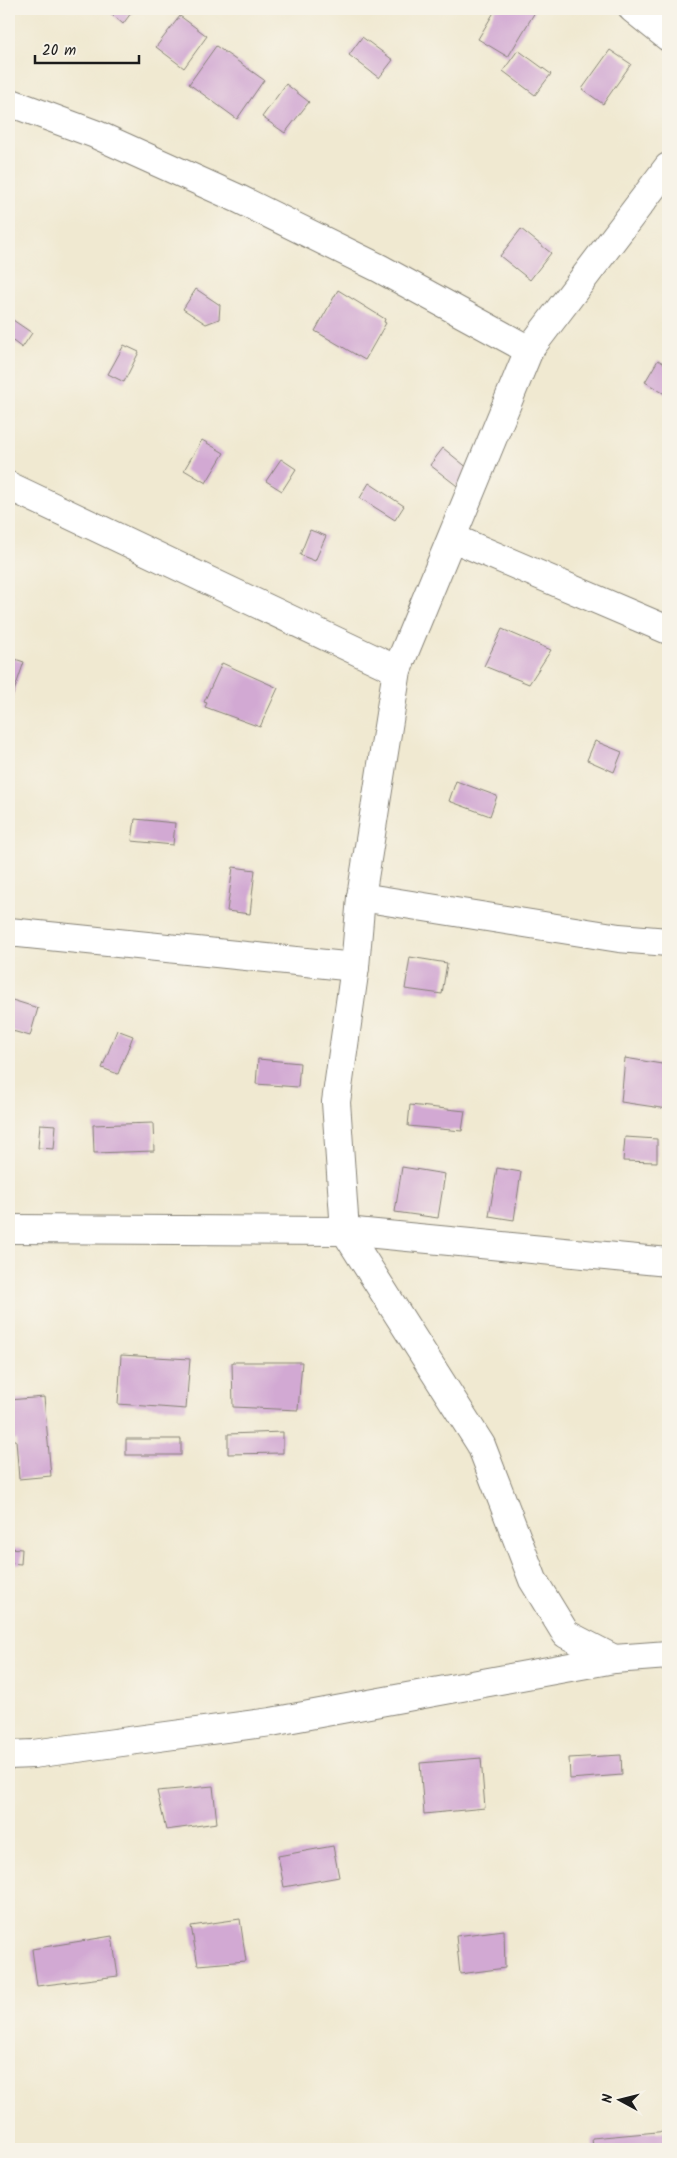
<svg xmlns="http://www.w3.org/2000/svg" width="677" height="2158" font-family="Kalam,sans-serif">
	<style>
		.building { fill: #d2a9d3 }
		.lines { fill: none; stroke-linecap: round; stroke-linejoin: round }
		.minor-casing { stroke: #868276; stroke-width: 30 }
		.minor { stroke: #fff; stroke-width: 28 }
	</style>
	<rect width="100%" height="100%" fill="#f7f3e8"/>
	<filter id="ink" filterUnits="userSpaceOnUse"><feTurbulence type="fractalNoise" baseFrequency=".02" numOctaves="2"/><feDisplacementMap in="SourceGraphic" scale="10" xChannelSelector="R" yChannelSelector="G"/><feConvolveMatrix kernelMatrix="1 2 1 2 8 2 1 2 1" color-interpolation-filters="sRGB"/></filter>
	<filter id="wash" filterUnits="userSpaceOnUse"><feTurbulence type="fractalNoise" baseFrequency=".0096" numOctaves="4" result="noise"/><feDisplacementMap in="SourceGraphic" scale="20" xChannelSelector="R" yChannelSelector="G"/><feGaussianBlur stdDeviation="1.12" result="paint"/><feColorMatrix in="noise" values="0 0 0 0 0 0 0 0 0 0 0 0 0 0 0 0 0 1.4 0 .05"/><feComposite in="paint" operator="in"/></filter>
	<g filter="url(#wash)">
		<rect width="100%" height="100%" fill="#f0e9d1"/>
		<g id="blocks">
			<g class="building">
				<polygon points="106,9 134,9 123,24"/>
				<polygon points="496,9 530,9 535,12 508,57 478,39"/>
				<polygon points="180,16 207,36 184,68 156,47"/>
				<polygon points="362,37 393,60 379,78 349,55"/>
				<polygon points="216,46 264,80 237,119 189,84"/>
				<polygon points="518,50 551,74 535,95 503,71"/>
				<polygon points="610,50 631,64 603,104 582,89"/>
				<polygon points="286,84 309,102 285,133 262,117"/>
				<polygon points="521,229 551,253 530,280 500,256"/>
				<polygon points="196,289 220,305 219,319 206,324 183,309"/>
				<polygon points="338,290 385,319 384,322 386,323 365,360 315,331"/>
				<polygon points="10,318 32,333 22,348 9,338"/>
				<polygon points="124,345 139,352 124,382 108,374"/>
				<polygon points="658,360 668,366 668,396 645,382"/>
				<polygon points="202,440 224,453 206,483 184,470"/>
				<polygon points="443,448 474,473 461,489 430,465"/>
				<polygon points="281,459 296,469 282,491 266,481"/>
				<polygon points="369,483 404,506 395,520 360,498"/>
				<polygon points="310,530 326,536 315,561 300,555"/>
				<polygon points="502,629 551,650 529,684 484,666"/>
				<polygon points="9,657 24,662 9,706"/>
				<polygon points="222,663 278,688 260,727 205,707 207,703 204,702"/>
				<polygon points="595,741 622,752 614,772 587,760"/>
				<polygon points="456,781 497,796 490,816 449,801"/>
				<polygon points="135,819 175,823 173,845 132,841"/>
				<polygon points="233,867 255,870 250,914 227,911"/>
				<polygon points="410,957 447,963 442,994 405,989"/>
				<polygon points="9,999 38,1008 30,1036 9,1030"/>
				<polygon points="117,1030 133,1036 118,1074 102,1068"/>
				<polygon points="625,1058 668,1065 668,1109 621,1102"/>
				<polygon points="258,1059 300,1063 298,1087 256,1084"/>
				<polygon points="410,1105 465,1111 462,1131 408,1126"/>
				<polygon points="153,1123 154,1151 94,1153 93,1125"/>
				<polygon points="40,1124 56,1125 54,1149 38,1148"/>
				<polygon points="625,1137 657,1139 657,1162 623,1161"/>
				<polygon points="402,1167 445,1174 438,1218 395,1212"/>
				<polygon points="497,1168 521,1172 514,1220 489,1216"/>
				<polygon points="121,1355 190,1359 186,1409 118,1404"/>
				<polygon points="232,1362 302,1362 298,1410 233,1407"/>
				<polygon points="44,1397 51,1476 19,1479 16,1440 9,1440 9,1400"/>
				<polygon points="283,1432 283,1453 228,1454 228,1434"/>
				<rect x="126" y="1439" width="55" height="16"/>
				<polygon points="9,1548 22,1549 21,1564 9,1563"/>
				<polygon points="621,1755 622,1775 570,1779 569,1758"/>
				<polygon points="481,1758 485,1808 424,1814 420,1763"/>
				<polygon points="213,1786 217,1823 166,1830 157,1791"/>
				<polygon points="333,1846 339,1877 284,1887 278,1856"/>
				<polygon points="240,1919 246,1961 198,1965 191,1926"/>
				<polygon points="504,1930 505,1968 460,1974 456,1936"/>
				<polygon points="112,1936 118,1976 37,1986 32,1949"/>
				<polygon points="668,2131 668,2149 593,2149 592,2138"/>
			</g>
		</g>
	</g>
	<g filter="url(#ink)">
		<use href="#blocks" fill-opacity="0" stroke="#868276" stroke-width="1"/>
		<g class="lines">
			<g class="minor-casing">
				<g id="minor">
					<polyline points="633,9 668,37"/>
					<polyline points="9,102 95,134 239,199 379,268 529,350"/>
					<polyline points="9,486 397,670"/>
					<polyline points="453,538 668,630"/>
					<polyline points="361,897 619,938 668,942"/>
					<polyline points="9,932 355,967"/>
					<polyline points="9,1229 345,1231 668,1262"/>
					<polyline points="614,1659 566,1634 533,1580 481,1445 345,1231 336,1102 355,967 361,897 397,670 529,350 668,167"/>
					<polyline points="9,1755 33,1754 271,1722 614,1659 668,1655"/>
				</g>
			</g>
			<use href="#minor" class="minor"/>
		</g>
	</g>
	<rect width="677" height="2158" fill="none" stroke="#f7f3e8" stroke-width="30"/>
	<g transform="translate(620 2100) rotate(277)" stroke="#f7f3e8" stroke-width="4" paint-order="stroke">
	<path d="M0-4L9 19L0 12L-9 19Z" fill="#1c1c1c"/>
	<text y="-8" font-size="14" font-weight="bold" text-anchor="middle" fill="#1c1c1c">N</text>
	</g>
	<path d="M35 55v8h104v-8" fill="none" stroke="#1c1c1c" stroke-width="2.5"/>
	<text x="42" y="55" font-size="15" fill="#1c1c1c" stroke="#f7f3e8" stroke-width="4" paint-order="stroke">20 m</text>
</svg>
